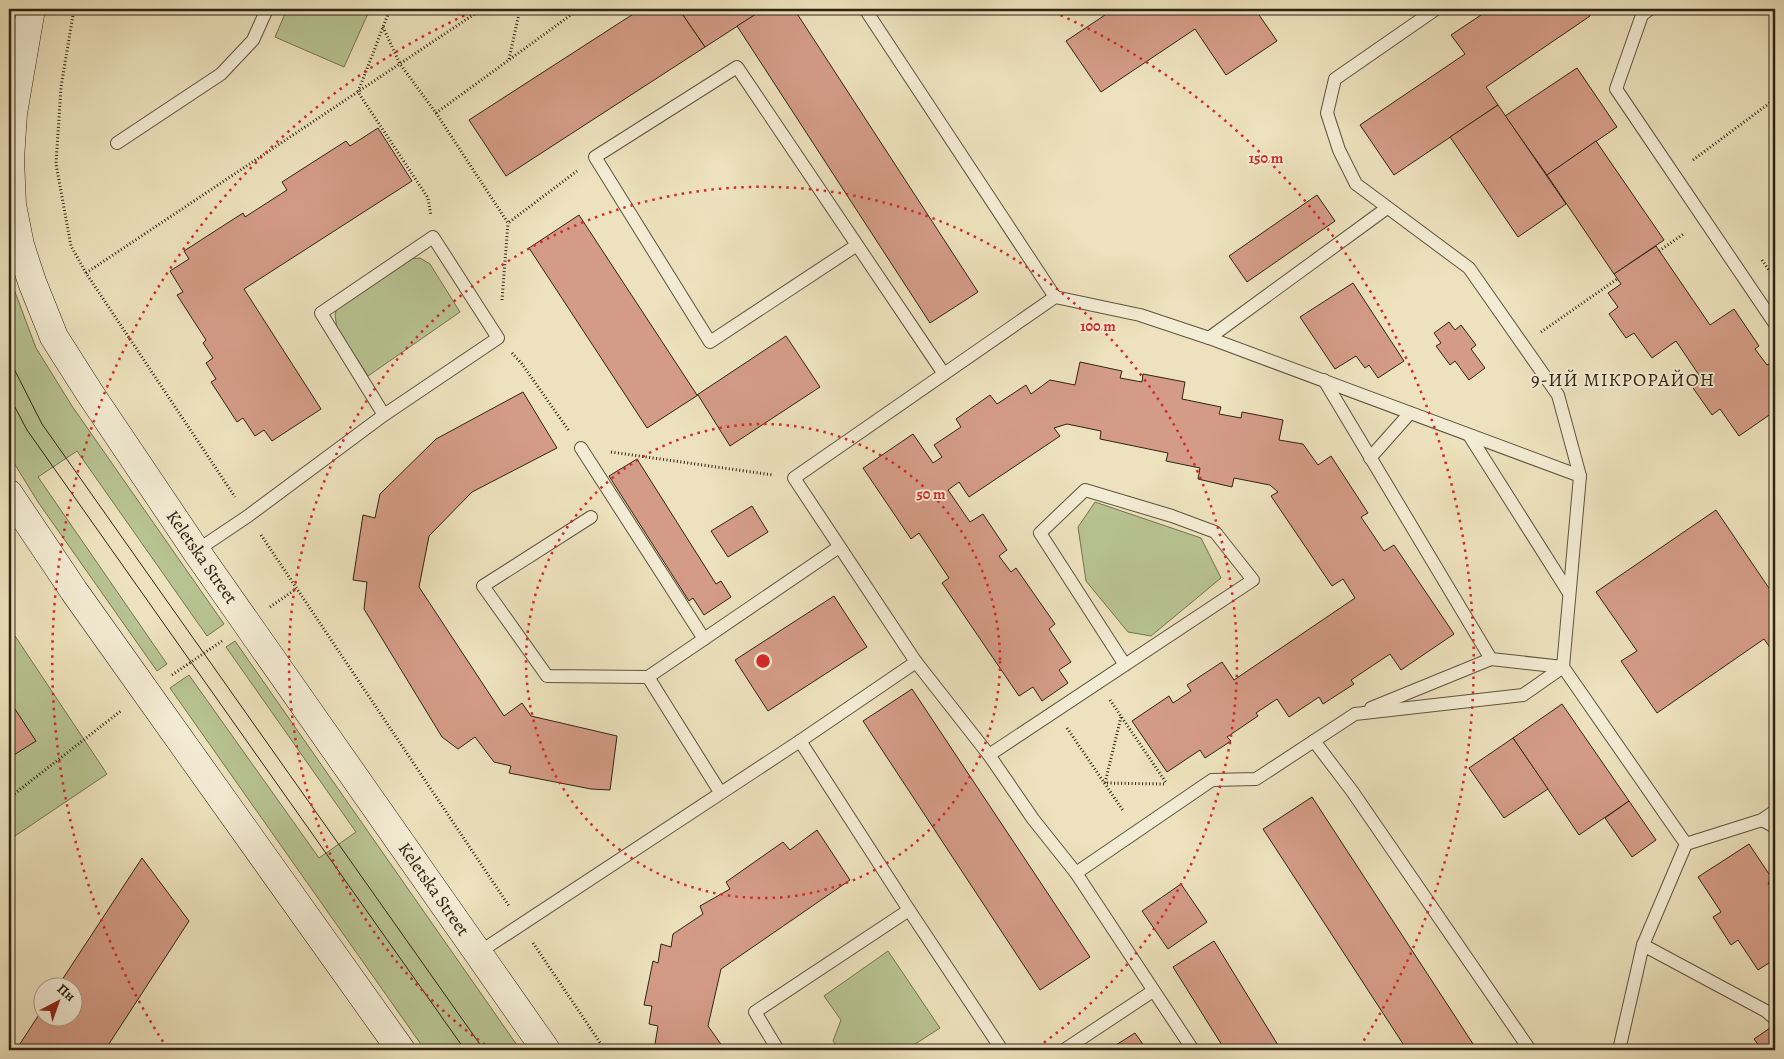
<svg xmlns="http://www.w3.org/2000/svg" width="1784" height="1059" font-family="Alegreya,serif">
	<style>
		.green { fill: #b8c392; stroke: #747352 }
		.building { fill: #d49c87; stroke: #2f2313 }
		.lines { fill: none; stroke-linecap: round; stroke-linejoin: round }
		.service-casing { stroke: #5e533e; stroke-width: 14 }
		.secondary-casing { stroke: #2f2313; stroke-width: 29 }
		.path { stroke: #2f2313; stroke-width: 3; stroke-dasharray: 1 2.5; stroke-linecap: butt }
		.service { stroke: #f3ecd4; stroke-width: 12 }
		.secondary { stroke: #f3ecd4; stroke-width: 28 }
		.tram { stroke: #2f2313; stroke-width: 1 }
		.ring { fill: none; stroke: #d62828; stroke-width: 2.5; stroke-dasharray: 2.5 5 }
		.labels { text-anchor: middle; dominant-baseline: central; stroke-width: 4; stroke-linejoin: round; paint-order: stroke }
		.street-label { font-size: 18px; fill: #2f2313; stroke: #f3ecd4 }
		.neighbourhood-label { font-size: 19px; letter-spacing: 1px; fill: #2f2313; stroke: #f3ecd4 }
		.centre { fill: #d62828; stroke: #f3ecd4; stroke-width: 2.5 }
		.ring-label { font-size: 15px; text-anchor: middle; font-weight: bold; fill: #d62828; stroke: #f3ecd4; stroke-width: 4; stroke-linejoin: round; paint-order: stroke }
	</style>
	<rect width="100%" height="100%" fill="#ede2bd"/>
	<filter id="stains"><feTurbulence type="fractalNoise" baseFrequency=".004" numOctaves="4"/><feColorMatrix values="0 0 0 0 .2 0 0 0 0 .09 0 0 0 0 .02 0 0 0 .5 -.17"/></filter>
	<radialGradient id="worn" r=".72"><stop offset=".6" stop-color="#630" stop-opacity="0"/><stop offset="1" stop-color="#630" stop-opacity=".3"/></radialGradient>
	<g class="green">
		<polygon points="287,9 370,9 344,67 275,37"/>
		<polygon points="420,258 430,264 460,312 368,376 337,328 335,315 337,307 408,259"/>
		<polygon points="9,276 36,348 72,406 224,624 207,636 77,451 38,477 167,664 157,671 38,502 9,455"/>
		<polygon points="1095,502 1201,538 1221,578 1151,636 1128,632 1086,581 1078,527"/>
		<polygon points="9,627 107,774 9,840"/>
		<polygon points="235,641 519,1048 521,1050 425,1050 170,688 189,675 319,858 356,832 226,647"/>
		<polygon points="888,951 940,1028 906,1050 840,1050 833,1041 841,1020 824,996"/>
	</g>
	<g class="building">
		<polygon points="641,9 679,9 705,47 506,176 469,120"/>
		<polygon points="679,9 764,9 705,47"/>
		<polygon points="764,9 794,9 978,292 930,323 737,26"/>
		<polygon points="1114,9 1255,9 1277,41 1226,75 1195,29 1101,92 1066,41"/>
		<polygon points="1490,9 1585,9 1590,16 1486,87 1498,105 1394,175 1360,125 1465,54 1451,35"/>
		<polygon points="1577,68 1617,127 1547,175 1505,116"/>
		<polygon points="1498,105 1566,204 1518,237 1450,137"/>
		<polygon points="378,128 412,181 244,289 321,409 272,441 264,430 255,436 243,418 237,422 211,382 216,379 206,363 213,358 203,343 206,340 177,295 183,292 170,271 189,259 184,251 243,213 245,217 287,190 282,182 346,141 350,146"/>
		<polygon points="1596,141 1664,240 1614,274 1547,175"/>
		<polygon points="1317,195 1335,221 1247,282 1229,256"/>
		<polygon points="579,215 697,395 786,336 820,387 730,446 698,395 647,428 529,248"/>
		<polygon points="1656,246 1710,325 1734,309 1759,346 1755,349 1767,365 1771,363 1775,369 1775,411 1739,436 1720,409 1712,415 1691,385 1701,378 1676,341 1652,358 1634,333 1626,338 1609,314 1618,307 1608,293 1621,284 1614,274"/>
		<polygon points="1353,283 1404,361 1378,378 1369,365 1365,368 1356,356 1335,369 1300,317"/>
		<polygon points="1449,322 1455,330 1461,325 1476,345 1471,349 1485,368 1469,380 1455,361 1450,365 1436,346 1441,343 1434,333"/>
		<polygon points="1080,362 1122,371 1120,378 1142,382 1143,374 1185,382 1182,399 1221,407 1219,414 1241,418 1242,412 1283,420 1279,440 1303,444 1318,465 1331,456 1368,513 1361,517 1384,551 1394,545 1454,634 1401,670 1390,654 1351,680 1354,684 1323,704 1319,697 1289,717 1277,699 1256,713 1258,716 1227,737 1231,741 1205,758 1200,750 1167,772 1132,721 1169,696 1173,703 1191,691 1187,685 1222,662 1234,680 1355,598 1343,579 1332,586 1271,496 1278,492 1270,485 1234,478 1232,487 1198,479 1200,468 1166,461 1168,453 1100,439 1101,431 1067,424 1054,428 1060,436 969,497 959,482 948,490 970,522 983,514 1007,550 999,556 1011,572 1016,568 1055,624 1049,629 1071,662 1059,670 1068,683 1042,701 1033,687 1019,696 942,583 949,578 919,533 911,539 863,468 913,434 933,463 942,457 934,445 961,427 956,419 990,395 997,404 1026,385 1031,394 1050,380 1075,385"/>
		<polygon points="523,392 557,448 472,492 429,536 419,587 504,716 522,703 531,716 617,736 610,790 591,789 509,773 511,766 494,762 475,737 458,749 442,737 364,609 367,582 353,580 363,515 375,518 380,494 436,439"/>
		<polygon points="637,459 716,584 721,581 731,597 704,615 693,598 689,601 609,476"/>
		<polygon points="752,506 768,532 728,557 711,531"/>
		<polygon points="1716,510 1775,597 1775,646 1771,649 1764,639 1657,713 1621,661 1637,651 1596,592"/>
		<polygon points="834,596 867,647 768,711 735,660"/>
		<polygon points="912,689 1090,957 1040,990 863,721"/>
		<polygon points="9,700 36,741 9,758"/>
		<polygon points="1562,704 1629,801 1579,835 1513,738"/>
		<polygon points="1513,738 1548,789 1504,818 1469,768"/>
		<polygon points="1312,797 1477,1050 1407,1050 1263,829"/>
		<polygon points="1629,801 1656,840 1632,857 1605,818"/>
		<polygon points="817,830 850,880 721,969 708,1026 725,1050 659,1050 655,1044 658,1026 649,1024 652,1006 644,1005 653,961 658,963 661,944 671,947 673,934 703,914 700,906 730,889 726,882 783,842 790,850"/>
		<polygon points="1749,844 1773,880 1768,883 1775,894 1775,959 1758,970 1738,940 1731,945 1713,917 1721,912 1698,877"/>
		<polygon points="142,858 189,921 105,1050 16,1050 42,1010 42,1016 72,1016 72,986 58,986"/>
		<polygon points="1181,884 1207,922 1168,949 1142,911"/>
		<polygon points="1214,941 1281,1050 1225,1050 1173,967"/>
		<polygon points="1770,1028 1775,1035 1775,1050 1762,1050 1754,1039"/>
		<polygon points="1135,1033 1147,1050 1108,1050"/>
	</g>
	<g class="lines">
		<g class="service-casing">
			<g id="service">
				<polyline points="865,9 1055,297"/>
				<polyline points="1650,9 1642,15 1616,89 1775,324"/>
				<polyline points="117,143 221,74 253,40 267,9"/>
				<polyline points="857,245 710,342 595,157 737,67 944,374"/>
				<polyline points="1209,338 1387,208"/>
				<polyline points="1324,380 1491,659 1563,667 1580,476 1558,395 1469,268 1356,184 1339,150 1327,113 1335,79 1436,9"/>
				<polyline points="1469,435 1569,593"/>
				<polyline points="581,448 704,639 839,547"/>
				<polyline points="1370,458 1410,413"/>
				<polyline points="591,517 483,586 547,676 648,677 720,792"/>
				<polyline points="196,551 248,516 384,415 498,338 433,237 321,313 384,415"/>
				<polyline points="648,677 704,639"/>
				<polyline points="1371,708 1491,659"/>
				<polyline points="800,741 916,662"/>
				<polyline points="1314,741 1352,791 1530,1050"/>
				<polyline points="989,755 1253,580 1215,532 1172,516 1085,490 1040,533 1125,665"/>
				<polyline points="1762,820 1775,827"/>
				<polyline points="1686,844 1762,820 1775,811"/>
				<polyline points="1076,873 1212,780 1256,779 1355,714 1523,695 1563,667 1686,844 1643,945 1619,1050"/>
				<polyline points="1643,945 1766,1011 1775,1019"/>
				<polyline points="478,953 800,741 909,910 1002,1050"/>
				<polyline points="778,1050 755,1012 909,910"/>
				<polyline points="1064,1050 1153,991"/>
				<polyline points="1193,1050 1076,873 1033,819 989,755 916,662 794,478 1055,297 1140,315 1209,338 1580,476"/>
			</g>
		</g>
		<g class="secondary-casing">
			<g id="secondary">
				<polyline points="31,9 13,113 10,159 12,205 20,245 32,282 54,337 89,392 196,551 546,1050"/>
				<polyline points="9,494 74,591 401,1050"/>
			</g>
		</g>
		<g class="path">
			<polyline points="74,9 61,87 56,164 71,246 86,273 235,497"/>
			<polyline points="390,9 358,92 428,198 431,216"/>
			<polyline points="383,27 400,64 436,113 508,223 577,171"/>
			<polyline points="509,59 520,9"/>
			<polyline points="436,113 579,9"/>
			<polyline points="1693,160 1775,99"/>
			<polyline points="1659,251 1685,233"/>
			<polyline points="1762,260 1775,279"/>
			<polyline points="86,273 482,9"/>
			<polyline points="502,300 508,223"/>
			<polyline points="1541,332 1617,279"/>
			<polyline points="512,353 522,364 569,431"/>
			<polyline points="611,452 773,475"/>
			<polyline points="261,535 509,906"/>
			<polyline points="270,607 296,589"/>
			<polyline points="172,675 222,641"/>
			<polyline points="1110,700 1167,784"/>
			<polyline points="1121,717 1105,783 1164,784"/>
			<polyline points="1067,728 1124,812"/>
			<polyline points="9,798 122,710"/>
			<polyline points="533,943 605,1050"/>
		</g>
		<use href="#service" class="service"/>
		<use href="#secondary" class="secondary"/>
		<g class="tram">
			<polyline points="9,359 42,424 484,1050"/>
			<polyline points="9,396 27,430 465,1050"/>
		</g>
	</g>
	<g class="ring">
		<circle cx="763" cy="661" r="237"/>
		<path d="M491 1049A474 474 0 1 1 1035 1049"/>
		<path d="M167 1048A711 711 0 0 1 479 9M1047 9A711 711 0 0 1 1359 1048"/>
	</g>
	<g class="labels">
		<g class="street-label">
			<text transform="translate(202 557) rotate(55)">Keletska Street</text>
			<text transform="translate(434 889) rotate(55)">Keletska Street</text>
		</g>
		<g class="neighbourhood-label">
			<text x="1623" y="380">9-ИЙ МІКРОРАЙОН</text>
		</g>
	</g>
	<circle cx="763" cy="661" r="8" class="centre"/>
	<g class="ring-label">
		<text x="1266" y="163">150 m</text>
		<text x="1098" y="331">100 m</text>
		<text x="931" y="499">50 m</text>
	</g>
	<rect width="1784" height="1059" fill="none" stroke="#ede2bd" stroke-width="30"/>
	<rect x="10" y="10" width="1764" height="1039" fill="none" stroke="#2f2313" stroke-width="2.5"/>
	<rect x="15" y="15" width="1754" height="1029" fill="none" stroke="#2f2313"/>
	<g transform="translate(58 1002) rotate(41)"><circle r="24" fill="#f3ecd4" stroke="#a59c87"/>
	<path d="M0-4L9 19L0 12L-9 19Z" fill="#8f2418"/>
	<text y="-8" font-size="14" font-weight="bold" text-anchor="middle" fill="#2f2313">Пн</text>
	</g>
	<rect width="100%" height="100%" filter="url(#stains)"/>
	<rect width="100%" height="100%" fill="url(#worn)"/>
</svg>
